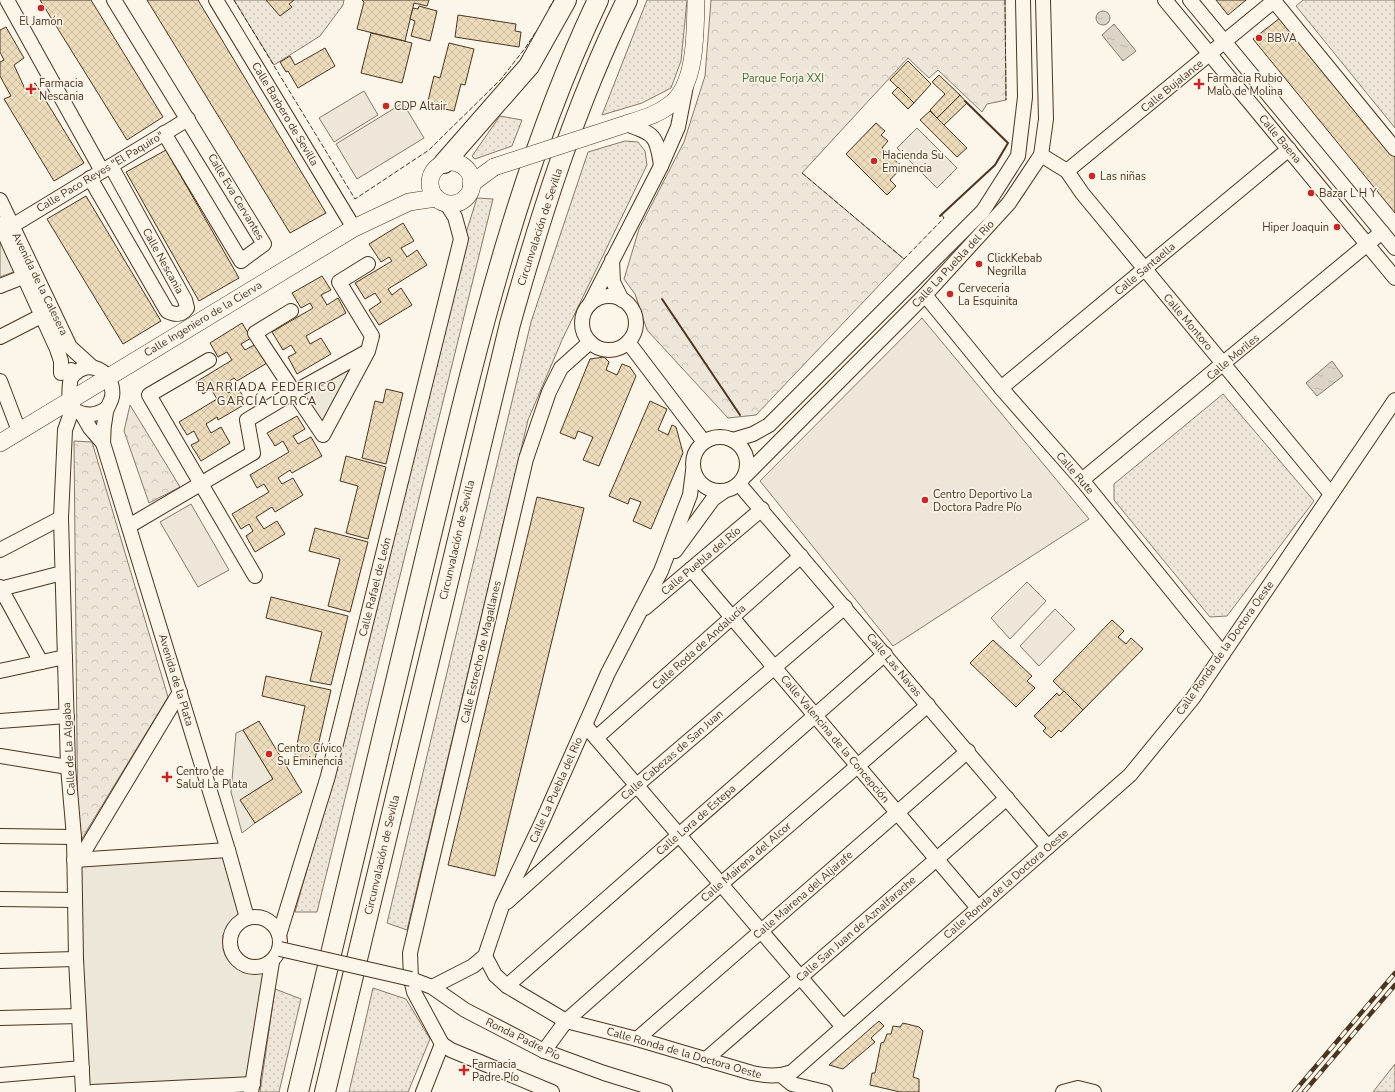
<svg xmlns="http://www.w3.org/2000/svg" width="1395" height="1092" font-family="'Nunito Sans',sans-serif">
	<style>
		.grass { fill: url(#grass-dots); stroke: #887966 }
		.park { fill: url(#park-crowns); stroke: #887966 }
		.garden { fill: #ede6d9; stroke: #887966 }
		.parking { fill: #ede7d9; stroke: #887966 }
		.water { fill: url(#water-ripples); stroke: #887966 }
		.building { fill: url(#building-cross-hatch); stroke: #4a3520 }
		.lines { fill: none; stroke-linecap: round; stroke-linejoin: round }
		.minor-casing { stroke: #4a3520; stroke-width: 16 }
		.major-casing { stroke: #4a3520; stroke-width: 18 }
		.highway-casing { stroke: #4a3520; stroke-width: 22 }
		.minor { stroke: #fbf6e9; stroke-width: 14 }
		.major { stroke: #fbf6e9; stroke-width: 17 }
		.highway { stroke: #fbf6e9; stroke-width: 20 }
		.rail-casing { stroke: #4a3520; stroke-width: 4.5 }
		.rail { stroke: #fbf6e9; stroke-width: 3; stroke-dasharray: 9; stroke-linecap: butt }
		.minor-bridge-casing { stroke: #4a3520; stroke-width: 16; stroke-linecap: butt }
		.major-bridge-casing { stroke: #4a3520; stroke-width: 18; stroke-linecap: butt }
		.minor-bridge { stroke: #fbf6e9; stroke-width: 14 }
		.major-bridge { stroke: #fbf6e9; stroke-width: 17 }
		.fence { stroke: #4a3520; stroke-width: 1; stroke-dasharray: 5 2; stroke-linecap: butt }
		.wall { stroke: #4a3520; stroke-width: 2 }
		.poi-dot { fill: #c62828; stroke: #fbf6e9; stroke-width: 1.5 }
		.labels { text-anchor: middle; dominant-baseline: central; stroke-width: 3; stroke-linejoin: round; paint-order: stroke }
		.poi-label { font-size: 11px; fill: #4a3520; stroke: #fbf6e9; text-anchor: start }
		.park-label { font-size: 11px; fill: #436837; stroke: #fbf6e9 }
		.street-label { font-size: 11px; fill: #4a3520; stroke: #fbf6e9 }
		.neighbourhood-label { font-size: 12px; letter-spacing: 1px; fill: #4a3520; stroke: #fbf6e9 }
	</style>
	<defs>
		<pattern id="grass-dots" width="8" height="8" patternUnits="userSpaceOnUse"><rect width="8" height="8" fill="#ede6d9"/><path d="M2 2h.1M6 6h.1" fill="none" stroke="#cdc6ba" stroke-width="1.8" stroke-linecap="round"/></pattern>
		<pattern id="park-crowns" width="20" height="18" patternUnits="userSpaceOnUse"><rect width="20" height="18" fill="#ede6d9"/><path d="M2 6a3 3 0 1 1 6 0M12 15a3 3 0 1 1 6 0" fill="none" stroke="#cdc6ba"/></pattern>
		<pattern id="water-ripples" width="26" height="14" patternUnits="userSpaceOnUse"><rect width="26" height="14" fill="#dcd4c6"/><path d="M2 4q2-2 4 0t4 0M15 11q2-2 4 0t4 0" fill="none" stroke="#beb7aa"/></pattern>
		<pattern id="building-cross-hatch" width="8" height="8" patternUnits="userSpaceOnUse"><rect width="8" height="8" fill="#ecdcbc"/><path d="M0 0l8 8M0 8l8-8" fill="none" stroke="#ccbda1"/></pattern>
	</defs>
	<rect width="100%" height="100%" fill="#fbf6e9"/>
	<g class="grass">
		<polygon points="234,0 344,0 343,5 320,36 274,65"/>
		<polygon points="647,0 687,0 681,61 671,88 642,103 602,115"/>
		<polygon points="1303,0 1395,0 1395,128 1296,6"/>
		<polygon points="500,116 522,120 512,146 475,159 472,156"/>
		<polygon points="625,141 638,142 645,151 647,165 562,340 528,420 407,930 387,923 531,322 588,152"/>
		<polygon points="477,198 493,199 317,912 295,912 332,780 465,236"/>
		<polygon points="1223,394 1314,501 1227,616 1210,617 1114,500 1114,484"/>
		<polygon points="373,988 406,999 430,1039 408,1092 349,1092"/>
		<polygon points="275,989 301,999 279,1092 260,1092"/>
		<polygon points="1395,1064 1395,1092 1373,1092"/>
	</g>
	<g class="park">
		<polygon points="711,0 1005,0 1006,100 987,104 982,112 938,70 929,78 908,58 802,173 904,259 756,415 728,418 647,330 635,294 624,279 639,229 684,142 705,76"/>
		<polygon points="130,405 180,487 149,503 124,431"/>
		<polygon points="74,441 92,442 168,697 78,845"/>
	</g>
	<g class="garden">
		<polygon points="364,91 378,115 334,142 319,118"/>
		<polygon points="403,103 424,138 357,179 336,144"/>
		<polygon points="917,128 957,168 937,188 897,148"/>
		<polygon points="922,318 1089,519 893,646 760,481"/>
		<polygon points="191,504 229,570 198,587 160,522"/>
		<polygon points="1027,582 1046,601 1010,639 991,618"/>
		<polygon points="1055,609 1075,629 1039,666 1020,646"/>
	</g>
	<g class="parking">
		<polygon points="0,231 16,271 0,277"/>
		<polygon points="368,351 323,435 294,392"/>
		<polygon points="243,730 273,779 241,800 255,823 242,833 231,792 236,733"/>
		<polygon points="224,855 241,914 223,935 230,961 251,973 267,971 249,1080 87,1087 77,864"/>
	</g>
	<g class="water">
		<circle cx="1103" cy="18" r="7"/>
		<polygon points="1114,24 1136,51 1123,61 1102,35"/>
		<polygon points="1332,361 1343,376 1317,396 1306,383"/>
	</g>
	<g class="building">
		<polygon points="40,0 91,0 163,117 127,140"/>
		<polygon points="147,0 198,0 326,213 290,233"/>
		<polygon points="266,0 294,0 289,4 292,7 280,16"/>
		<polygon points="362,0 429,0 427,6 414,3 405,41 357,29 364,2"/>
		<polygon points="1216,0 1246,0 1228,15"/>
		<polygon points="419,6 437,11 430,41 411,36 415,21 410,19 413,8 418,9"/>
		<polygon points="458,15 516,24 515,31 521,32 519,47 455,37"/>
		<polygon points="1280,18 1395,157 1395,213 1253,39"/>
		<polygon points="6,27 24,58 14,65 25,89 35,83 84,163 54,181 4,99 11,96 0,76 0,62 4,60 0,52 0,30"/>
		<polygon points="371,33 412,43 402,83 361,73"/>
		<polygon points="449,43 474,49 465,85 461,84 454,111 427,105 434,76 440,78"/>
		<polygon points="325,48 335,66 298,88 288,71 286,72 280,62 290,56 295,65"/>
		<polygon points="908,61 931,84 914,103 890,80"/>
		<polygon points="939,75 960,95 937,118 930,110 945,94 932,82"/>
		<polygon points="898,87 914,103 908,109 892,93"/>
		<polygon points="960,95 967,103 944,125 937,118"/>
		<polygon points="930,111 967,148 957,157 920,120"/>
		<polygon points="876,123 885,131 881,135 888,141 882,148 902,167 890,180 896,186 887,195 846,154"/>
		<polygon points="166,150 239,278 199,301 126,172"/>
		<polygon points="86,196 161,321 123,344 47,219"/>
		<polygon points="403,223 414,241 401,248 407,257 417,250 427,265 388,289 392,295 401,288 412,305 379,325 369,310 381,302 375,293 365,299 355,283 392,261 389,257 381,262 369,244"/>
		<polygon points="322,276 331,290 321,295 327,305 338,298 346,313 306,336 310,344 321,338 331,354 297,374 288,357 296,353 291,345 283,350 272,332 313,308 310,303 301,308 292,293"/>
		<polygon points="242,323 251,338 241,344 245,350 256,344 267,363 237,381 234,378 223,385 228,393 238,388 247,403 218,420 217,417 206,424 211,433 221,427 230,443 201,461 191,445 199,441 194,431 187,435 179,422 217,399 211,389 203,394 196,382 232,360 227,352 218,357 210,343"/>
		<polygon points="604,357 609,362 606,370 617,375 622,364 630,367 636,376 599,466 583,460 593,437 578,431 575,439 560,433 590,359"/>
		<polygon points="386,389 403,393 386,464 362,458 375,401 383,403"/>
		<polygon points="650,401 667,409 658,430 668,435 672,425 676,427 683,453 651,529 633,521 641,502 630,498 628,504 609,496"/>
		<polygon points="297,416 305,429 293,436 298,444 311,437 322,456 292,473 290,470 278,478 282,484 293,478 303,495 275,512 272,507 256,517 264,529 277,521 285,534 255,552 246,536 253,531 249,524 241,529 232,514 269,492 264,484 257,488 250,475 289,452 283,441 275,446 267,433"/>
		<polygon points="346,456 386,467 368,539 346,533 358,486 340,481"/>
		<polygon points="537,497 584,508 495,876 448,865"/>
		<polygon points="315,528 368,542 350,612 328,606 340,559 309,551"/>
		<polygon points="271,597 348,616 331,685 310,681 322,632 266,618"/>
		<polygon points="1112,620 1124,631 1118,637 1126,644 1131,638 1143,649 1083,710 1053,681"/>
		<polygon points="993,640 1032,676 1027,681 1035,688 1016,707 970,663"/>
		<polygon points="266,676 331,690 314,763 294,759 305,706 262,696"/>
		<polygon points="1064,691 1083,710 1061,732 1059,730 1051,738 1043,731 1046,728 1034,716 1057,693 1059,696"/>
		<polygon points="259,721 302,792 255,823 240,800 273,779 243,730"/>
		<polygon points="879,1021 884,1026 871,1038 875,1042 843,1069 829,1065"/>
		<polygon points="903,1023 919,1027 923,1031 913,1077 919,1079 919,1092 900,1092 870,1085 872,1073 875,1073 881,1043 884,1042 887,1034 891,1034 893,1026 900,1027"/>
	</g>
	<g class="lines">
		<g class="minor-casing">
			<g id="minor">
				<polyline points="7,0 102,171"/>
				<polyline points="114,0 264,244 241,261 164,133"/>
				<polyline points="216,0 354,228"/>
				<polyline points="1165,0 1395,278"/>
				<polyline points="1190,0 1395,248"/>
				<polyline points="1274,1 1395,149"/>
				<path d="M626,124C654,134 657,135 661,166"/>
				<polyline points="1041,155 1067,171 1082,193 1331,494"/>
				<polyline points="1067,171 1275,0"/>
				<path d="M90,178L167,311C175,315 181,316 187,308L185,300L111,166"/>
				<polyline points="0,200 70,347 92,367"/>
				<polyline points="0,224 57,349 61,361 61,373"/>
				<polyline points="12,226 188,119"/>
				<polyline points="612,260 613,282 622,300"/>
				<polyline points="0,286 33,273"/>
				<polyline points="925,295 1001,388 1082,480 1223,654"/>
				<circle cx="609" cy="323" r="27"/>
				<polyline points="590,304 661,166 678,127 686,86"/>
				<polyline points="0,337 49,312"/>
				<polyline points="628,342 704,442"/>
				<polyline points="368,351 294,392 323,435 368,351 372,336 339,282 368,264"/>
				<polyline points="209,360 149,395 255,576"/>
				<path d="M71,370C71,385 65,398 76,411C87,417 96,415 106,409"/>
				<path d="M71,378C77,370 85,365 95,368C107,371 114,385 112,397C111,402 107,407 106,412C104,422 103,432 103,443L228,850L247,918"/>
				<polyline points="0,381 19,431"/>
				<polyline points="1001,388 1289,149"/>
				<polyline points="73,407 65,430 61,518 68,767 74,837 76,959 83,1092"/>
				<polyline points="82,414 90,428 103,443"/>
				<circle cx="720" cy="464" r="27"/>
				<polyline points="733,440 753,434 769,425 983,211 1018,156 1025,97 1023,0"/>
				<polyline points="746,475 925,295 1009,203 1041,155 1046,119 1043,0"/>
				<polyline points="1082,480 1382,232"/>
				<polyline points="739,484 1048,847"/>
				<polyline points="129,526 253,453 247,420 294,392 255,333 291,311"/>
				<polyline points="0,550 61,518"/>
				<polyline points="675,551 713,499 723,492"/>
				<polyline points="691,569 978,908"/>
				<polyline points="0,587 41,662"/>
				<polyline points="0,589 62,573"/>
				<polyline points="645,608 762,509"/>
				<polyline points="0,671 65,657"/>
				<polyline points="0,721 67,716"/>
				<polyline points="585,725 843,1027"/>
				<polyline points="596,738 801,556"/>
				<polyline points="0,756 68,767"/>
				<polyline points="0,836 74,837"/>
				<polyline points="74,860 228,850"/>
				<polyline points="79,860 180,692"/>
				<polyline points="0,899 75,900"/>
				<polyline points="507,902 637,785 845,607"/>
				<circle cx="255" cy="942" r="25"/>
				<polyline points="280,932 328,776 461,239 455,217 446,203"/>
				<path d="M485,956L495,975L507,986L566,1021L637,1039L752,1073C766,1076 778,1077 792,1072L1130,775L1193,698L1395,400"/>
				<polyline points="0,961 76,959"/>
				<polyline points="411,979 432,987 465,1010 544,1051 604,1073 665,1092"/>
				<polyline points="507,986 885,654"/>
				<polyline points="432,987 473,966 485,956 502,906 542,822 608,673 661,571 690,495 693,471"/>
				<polyline points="0,1018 79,1016"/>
				<polyline points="637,1039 968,751"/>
				<polyline points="544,1051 566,1021 721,884 928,705"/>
				<polyline points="705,1060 1007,798"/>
				<polyline points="0,1075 82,1068"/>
				<polyline points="781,1075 792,1084 825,1092"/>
				<polyline points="92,1092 253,1084"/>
				<polyline points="251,1092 272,962"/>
				<polyline points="423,1092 442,1044"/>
				<polyline points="552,1092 451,1050 442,1044 414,992 411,979 410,953 526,459 549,392 561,368 590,342"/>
				<polyline points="1063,1092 1078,1088 1094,1092"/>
			</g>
		</g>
		<g class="major-casing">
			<g id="major">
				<path d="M626,124C642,119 657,115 671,104C697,84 695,30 696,0"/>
				<circle cx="451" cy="183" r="21"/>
				<polyline points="471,184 494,167"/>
				<polyline points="0,443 354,228 409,202 436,198"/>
			</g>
		</g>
		<g class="highway-casing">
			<g id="highway">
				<polyline points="444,163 529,66 566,0"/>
				<path d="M298,1092C342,909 385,726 429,543C474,358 516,172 598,0"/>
				<path d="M325,1092L510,324C541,214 576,103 627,0"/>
			</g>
		</g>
		<use href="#minor" class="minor"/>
		<use href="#major" class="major"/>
		<use href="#highway" class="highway"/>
		<g class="rail-casing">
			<g id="rail">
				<polyline points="1294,1092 1395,973"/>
				<polyline points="1304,1092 1395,985"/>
			</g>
		</g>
		<use href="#rail" class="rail"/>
		<g class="minor-bridge-casing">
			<polyline id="minor-bridge" points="280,949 411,979"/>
		</g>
		<g class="major-bridge-casing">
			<polyline id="major-bridge" points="494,167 626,124"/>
		</g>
		<use href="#minor-bridge" class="minor-bridge"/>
		<use href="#major-bridge" class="major-bridge"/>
		<g class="fence">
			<polyline points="234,0 355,199 429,150 501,79 526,47 537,30"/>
			<polyline points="1005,0 1006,100"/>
			<polyline points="549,8 554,0"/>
			<polyline points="802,173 904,259 944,218 942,215"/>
		</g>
		<g class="wall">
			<polyline points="940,216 995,165 1008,143 965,101"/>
			<polyline points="662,299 740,415"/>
		</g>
	</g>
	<g class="poi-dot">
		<circle cx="41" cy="8" r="4"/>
		<circle cx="1259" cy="38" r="4"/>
		<path d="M1197 78h4v4h4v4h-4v4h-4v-4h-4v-4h4z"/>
		<path d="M29 83h4v4h4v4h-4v4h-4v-4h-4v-4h4z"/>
		<circle cx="386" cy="106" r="4"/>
		<circle cx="874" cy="161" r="4"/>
		<circle cx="1092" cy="176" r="4"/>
		<circle cx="1311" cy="193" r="4"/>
		<circle cx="1337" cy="227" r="4"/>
		<circle cx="979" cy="264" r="4"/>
		<circle cx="950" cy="294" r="4"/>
		<circle cx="925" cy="500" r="4"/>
		<circle cx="269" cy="754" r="4"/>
		<path d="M165 771h4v4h4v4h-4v4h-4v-4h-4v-4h4z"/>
		<path d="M462 1064h4v4h4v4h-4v4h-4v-4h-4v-4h4z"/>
	</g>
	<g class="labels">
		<g class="poi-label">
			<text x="41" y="21" text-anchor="middle">El Jamón</text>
			<text x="1267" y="38">BBVA</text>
			<text x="1207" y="78">Farmacia Rubio<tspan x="1207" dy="13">Malo de Molina</tspan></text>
			<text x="39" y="83">Farmacia<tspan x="39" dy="13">Nescania</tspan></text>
			<text x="394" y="106">CDP Altair</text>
			<text x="882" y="155">Hacienda Su<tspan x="882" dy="13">Eminencia</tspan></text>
			<text x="1100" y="176">Las niñas</text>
			<text x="1319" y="193">Bazar L H Y</text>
			<text x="1329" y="227" text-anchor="end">Hiper Joaquin</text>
			<text x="987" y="258">ClickKebab<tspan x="987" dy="13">Negrilla</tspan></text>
			<text x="958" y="288">Cerveceria<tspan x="958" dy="13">La Esquinita</tspan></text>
			<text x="933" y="494">Centro Deportivo La<tspan x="933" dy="13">Doctora Padre Pío</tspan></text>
			<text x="277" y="748">Centro Cívico<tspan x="277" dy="13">Su Eminencia</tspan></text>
			<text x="176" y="771">Centro de<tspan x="176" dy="13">Salud La Plata</tspan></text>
			<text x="472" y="1064">Farmacia<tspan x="472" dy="13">Padre Pío</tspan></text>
		</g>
		<g class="park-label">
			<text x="783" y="78">Parque Forja XXI</text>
		</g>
		<g class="street-label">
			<text transform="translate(1172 86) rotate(-39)">Calle Bujalance</text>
			<text transform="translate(285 114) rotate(59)">Calle Barbero de Sevilla</text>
			<text transform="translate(1280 139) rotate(50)">Calle Baena</text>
			<text transform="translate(100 172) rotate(-31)">Calle Paco Reyes "El Paquiro"</text>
			<text transform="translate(236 197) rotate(59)">Calle Eva Cervantes</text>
			<text transform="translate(540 227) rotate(-72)">Circunvalación de Sevilla</text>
			<text transform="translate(163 261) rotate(61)">Calle Nescania</text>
			<text transform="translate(953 264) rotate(-47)">Calle La Puebla del Rio</text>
			<text transform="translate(1145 269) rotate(-40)">Calle Santaella</text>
			<text transform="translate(40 284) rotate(64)">Avenida de la Calesera</text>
			<text transform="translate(203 319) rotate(-31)">Calle Ingeniero de la Cierva</text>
			<text transform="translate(1188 322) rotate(50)">Calle Montoro</text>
			<text transform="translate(1233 357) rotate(-40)">Calle Moriles</text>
			<text transform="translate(1075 473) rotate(49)">Calle Rute</text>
			<text transform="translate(457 540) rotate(-77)">Circunvalación de Sevilla</text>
			<text transform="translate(701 561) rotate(-40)">Calle Puebla del Río</text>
			<text transform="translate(375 587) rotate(-76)">Calle Rafael de León</text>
			<text transform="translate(699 647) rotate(-42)">Calle Roda de Andalucía</text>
			<text transform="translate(1225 648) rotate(-55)">Calle Ronda de la Doctora Oeste</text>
			<text transform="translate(481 652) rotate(-77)">Calle Estrecho de Magallanes</text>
			<text transform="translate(894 665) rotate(50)">Calle Las Navas</text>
			<text transform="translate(176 680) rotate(73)">Avenida de la Plata</text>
			<text transform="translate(835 739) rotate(50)">Calle Valencina de la Concepción</text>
			<text transform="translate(69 749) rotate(-93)">Calle de La Algaba</text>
			<text transform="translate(672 755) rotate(-41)">Calle Cabezas de San Juan</text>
			<text transform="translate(556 790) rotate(-66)">Calle La Puebla del Rio</text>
			<text transform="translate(696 820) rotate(-41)">Calle Lora de Estepa</text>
			<text transform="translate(382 855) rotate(-77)">Circunvalación de Sevilla</text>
			<text transform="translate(746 862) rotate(-41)">Calle Mairena del Alcor</text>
			<text transform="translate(1006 884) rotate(-41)">Calle Ronda de la Doctora Oeste</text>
			<text transform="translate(803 895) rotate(-41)">Calle Mairena del Aljarafe</text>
			<text transform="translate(856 929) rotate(-41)">Calle San Juan de Aznalfarache</text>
			<text transform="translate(523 1039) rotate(26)">Ronda Padre Pío</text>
			<text transform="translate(684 1053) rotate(16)">Calle Ronda de la Doctora Oeste</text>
		</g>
		<g class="neighbourhood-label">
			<text x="267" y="387">BARRIADA FEDERICO<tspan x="267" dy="14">GARCÍA LORCA</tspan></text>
		</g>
	</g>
</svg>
